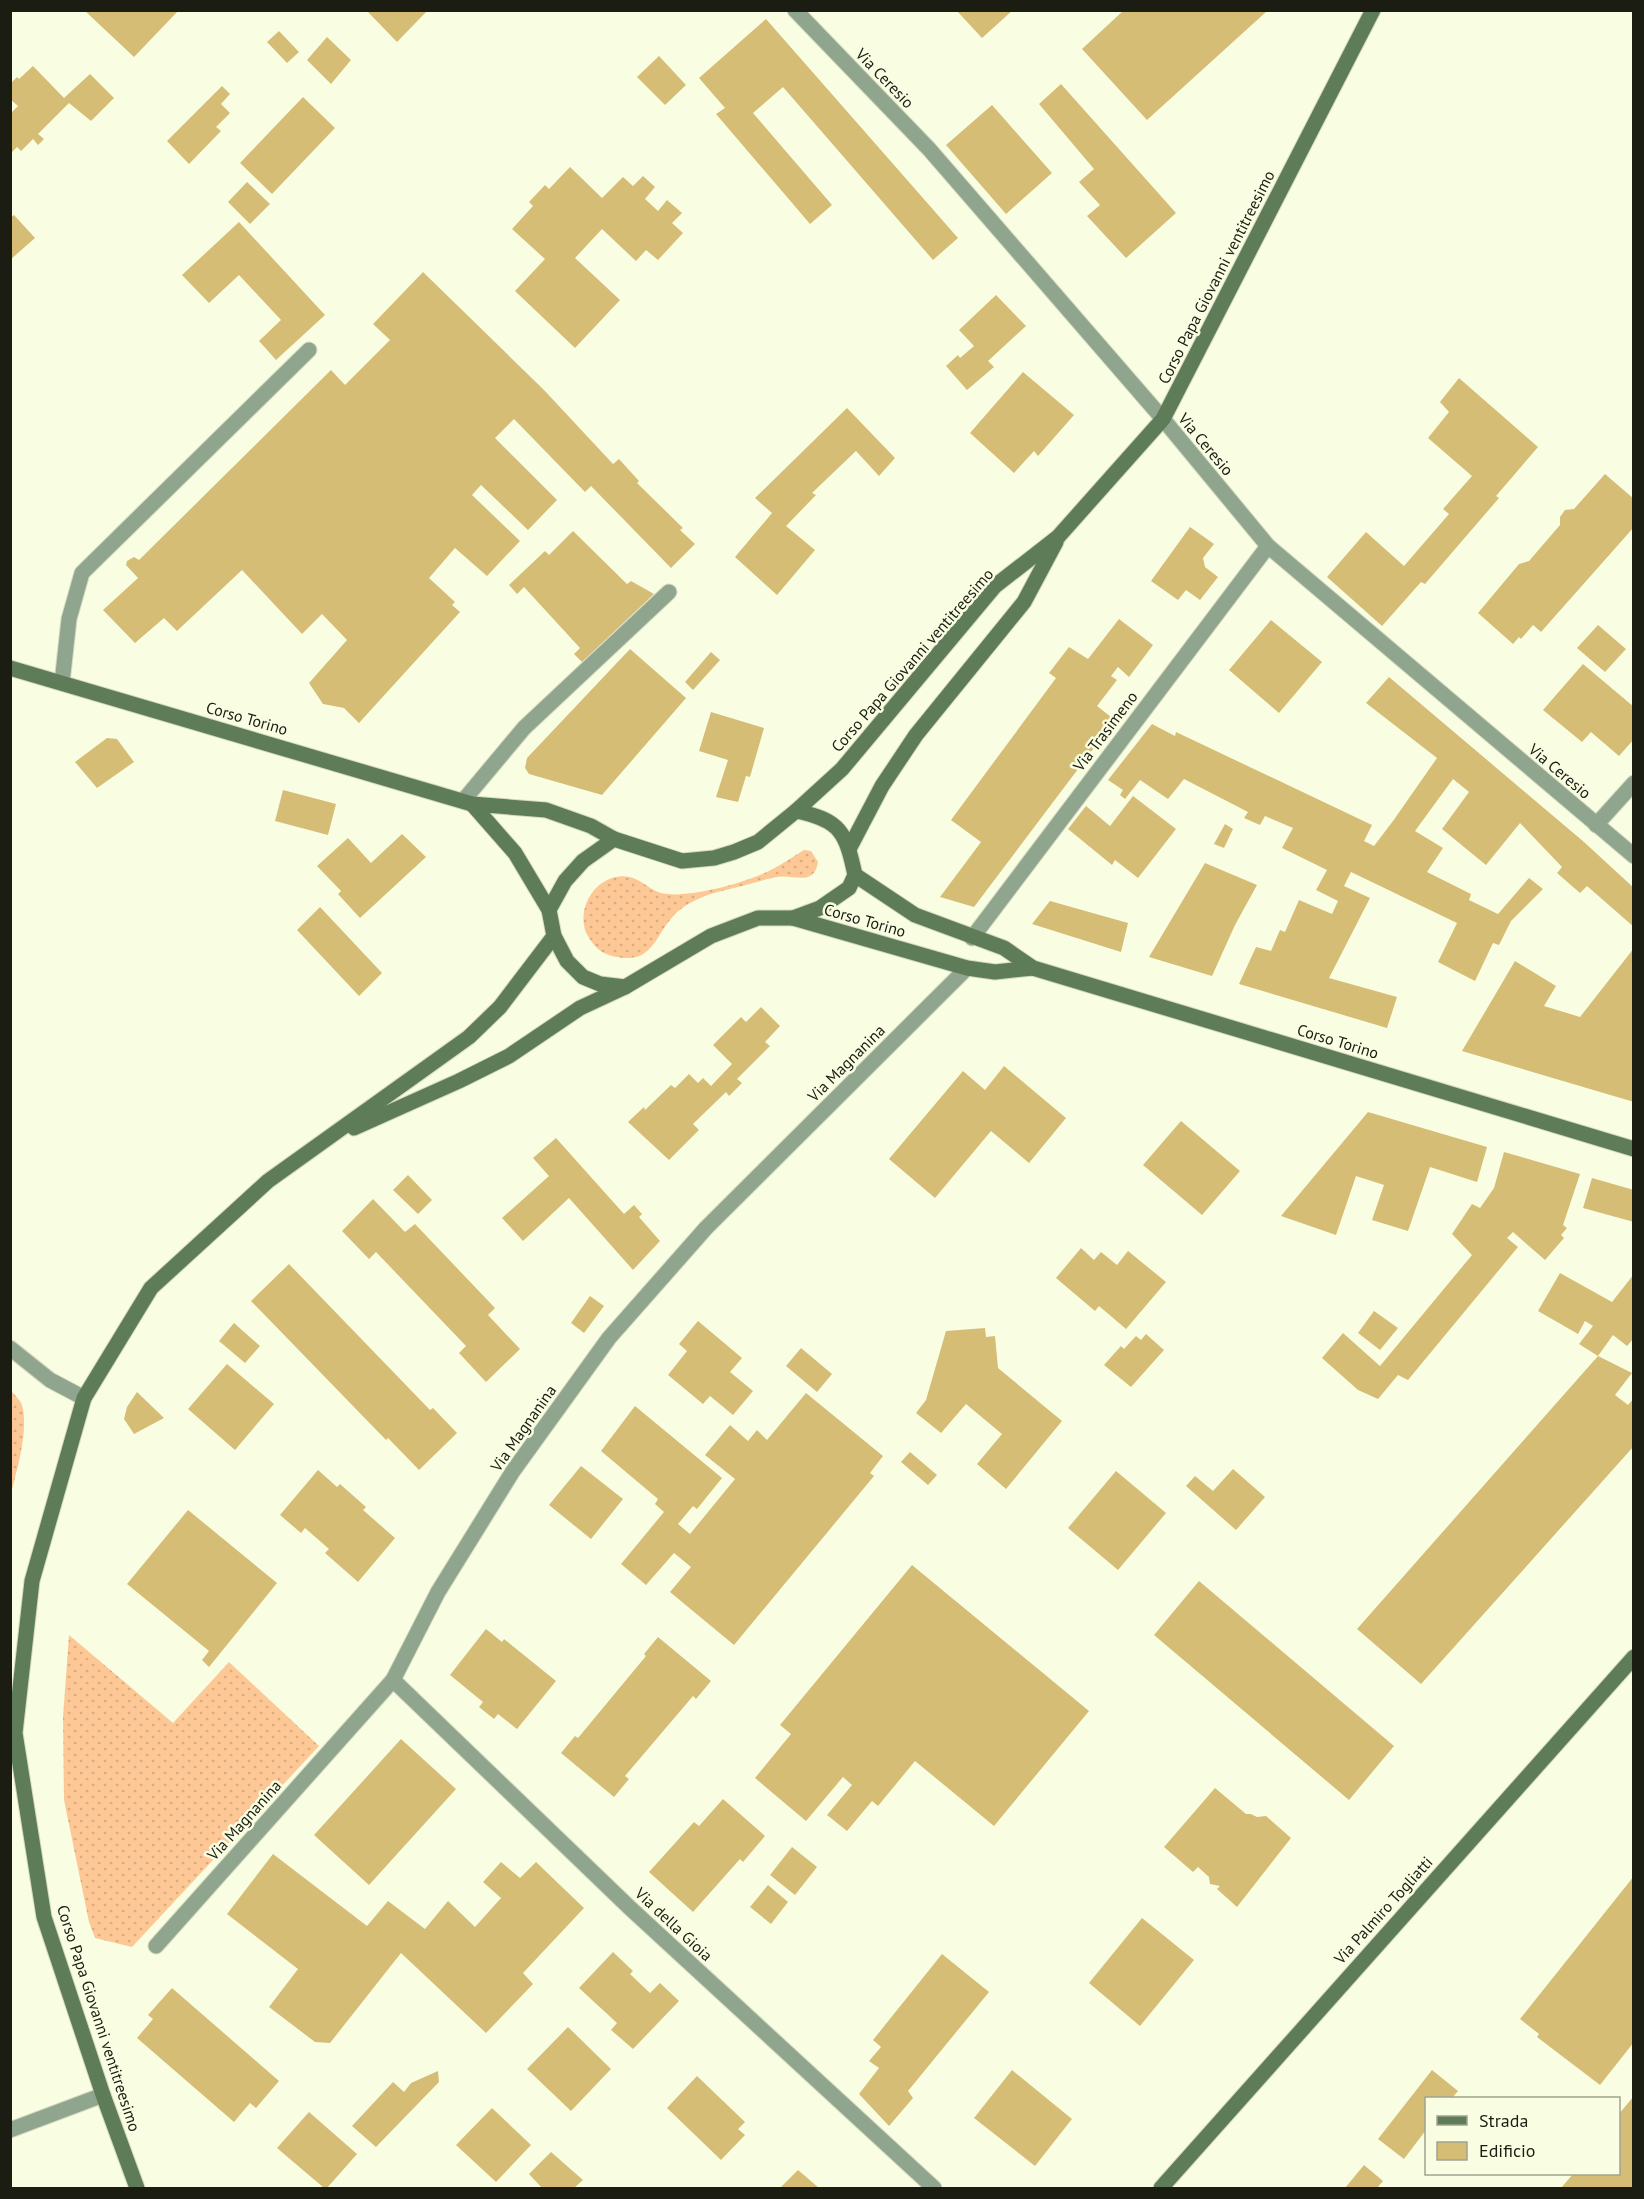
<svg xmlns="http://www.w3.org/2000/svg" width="1644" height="2199" font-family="'PT Sans',sans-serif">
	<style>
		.grass { fill: url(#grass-dots) }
		.building { fill: #d6bd76 }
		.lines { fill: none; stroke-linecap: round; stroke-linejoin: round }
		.lane-casing { stroke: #d5dac2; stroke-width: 17 }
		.street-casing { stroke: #d5dac2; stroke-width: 17 }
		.secondary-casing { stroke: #d5dac2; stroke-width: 17 }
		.lane { stroke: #90a58d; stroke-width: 15 }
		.street { stroke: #90a58d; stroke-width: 15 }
		.secondary { stroke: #5e7c58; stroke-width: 15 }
		.labels { text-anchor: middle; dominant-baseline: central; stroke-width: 5; stroke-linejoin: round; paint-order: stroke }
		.street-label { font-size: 16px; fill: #1b1d13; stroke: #f9fee3 }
	</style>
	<defs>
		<pattern id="grass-dots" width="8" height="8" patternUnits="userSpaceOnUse" patternTransform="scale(1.5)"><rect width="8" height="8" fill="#fdc895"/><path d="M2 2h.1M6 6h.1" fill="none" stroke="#d8ab80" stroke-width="1.8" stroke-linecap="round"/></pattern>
	</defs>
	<rect width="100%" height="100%" fill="#f9fee3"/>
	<g class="grass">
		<path d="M804,850L811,851L818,862C814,887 794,874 777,877C765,879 754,883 742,886C726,890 709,893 694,901C688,904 680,909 675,914C653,937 653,968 609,955C598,952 589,940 585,930C579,909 591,885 612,878C639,870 647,893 667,894C693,897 745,883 769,871C781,865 792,857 804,850Z"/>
		<path d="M11,1391C15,1395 20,1400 22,1405C29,1430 17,1469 11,1494Z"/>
		<polygon points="69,1635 173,1723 229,1662 319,1746 132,1947 95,1938 89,1922 64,1800 63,1717"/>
	</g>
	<g class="building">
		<polygon points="84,10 179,10 134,57"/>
		<polygon points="366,10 428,10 397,42"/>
		<polygon points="956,10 1013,10 982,38"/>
		<polygon points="1124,10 1264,10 1266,12 1147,120 1082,49"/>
		<polygon points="766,19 958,238 933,260 783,87 753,113 832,205 810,224 716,114 725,108 699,78"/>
		<polygon points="279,31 299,52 287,63 267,42"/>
		<polygon points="327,37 351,60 331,84 307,60"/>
		<polygon points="659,56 686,85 665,105 637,77"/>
		<polygon points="33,66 64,98 90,74 114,98 91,121 69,103 38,134 44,139 38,145 33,139 21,151 17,147 10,154 10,114 18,106 10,99 10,84 17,77 19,79"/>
		<polygon points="1061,84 1176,213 1126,258 1087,216 1100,205 1079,182 1094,169 1039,104"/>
		<polygon points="222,86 230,94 221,104 230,113 216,127 221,131 189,164 167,141"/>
		<polygon points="303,97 335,128 272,194 240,163"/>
		<polygon points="992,105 1052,173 1006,214 946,145"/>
		<polygon points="570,167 602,198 623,177 633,186 643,176 655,187 645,199 658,211 667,200 682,213 672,223 683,233 658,260 646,250 636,261 602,229 575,258 620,300 575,348 515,291 545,259 512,229 533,206 529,202 545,185 549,189"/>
		<polygon points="247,182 270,204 250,224 228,202"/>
		<polygon points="14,215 35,238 10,260 10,218"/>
		<polygon points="239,222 325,315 276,360 259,341 281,320 239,275 209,303 182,275"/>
		<polygon points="423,272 544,390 613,464 619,459 639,481 637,483 683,528 680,530 695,544 671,568 591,486 585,492 514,419 495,438 557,500 528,530 481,485 472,495 520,541 487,576 455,548 429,578 455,602 452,605 460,612 359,723 344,708 323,704 309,683 347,640 322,614 302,634 242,570 177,631 164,618 135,643 103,610 138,578 126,565 127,561 134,557 139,560 331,370 345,385 390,340 373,324"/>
		<polygon points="996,295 1026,326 988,361 994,367 967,390 946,366 958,355 960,358 974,346 959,330"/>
		<polygon points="1023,372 1074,415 1038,456 1034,451 1014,473 970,433"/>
		<polygon points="1459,378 1538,447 1496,496 1499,498 1425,584 1421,582 1382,626 1327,577 1366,532 1404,566 1449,514 1443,509 1472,476 1428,438 1449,412 1440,402"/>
		<polygon points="847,408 895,458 879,476 856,451 812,493 816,495 786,526 815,550 777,595 735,557 772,513 755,498"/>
		<polygon points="1605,474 1634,499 1634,527 1541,632 1533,625 1521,639 1519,637 1513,644 1478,613 1519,564 1529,561 1560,525 1560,517 1565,510 1574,509"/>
		<polygon points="1190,527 1214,544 1203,558 1205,567 1218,577 1200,600 1186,590 1178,600 1151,581"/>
		<polygon points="573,531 627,584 631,581 654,594 582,662 574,654 580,648 524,587 517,594 509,585 545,551 549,555"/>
		<polygon points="1119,619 1153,645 1129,677 1118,667 1111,676 1117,680 1097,706 1115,720 974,907 940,897 981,842 951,820 1056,678 1049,673 1069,647 1088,659"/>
		<polygon points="1271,620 1322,662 1279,713 1229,670"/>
		<polygon points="1598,625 1626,649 1605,672 1577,648"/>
		<polygon points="630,649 686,698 602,795 529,774 525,768 527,758"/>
		<polygon points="711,652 720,660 693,690 685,682"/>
		<polygon points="1583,664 1634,707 1634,739 1619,756 1591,732 1582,742 1543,710"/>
		<polygon points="1389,677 1584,842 1634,888 1634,927 1587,886 1580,893 1557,873 1562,867 1520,823 1486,865 1442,829 1469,792 1453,779 1415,831 1443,848 1427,872 1471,894 1469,900 1498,914 1529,878 1543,889 1511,921 1499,945 1493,943 1475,981 1438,962 1457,923 1351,872 1344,886 1370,898 1329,978 1397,997 1387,1028 1239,984 1256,947 1271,951 1280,930 1285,932 1299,900 1332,914 1338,901 1316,890 1327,870 1282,848 1293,828 1265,816 1260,825 1244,818 1248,812 1184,779 1168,799 1140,780 1125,799 1120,795 1123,790 1108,780 1152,724 1175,736 1176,732 1372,825 1364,841 1374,846 1393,821 1437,758 1366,703"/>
		<polygon points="711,712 764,728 750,777 746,776 738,802 716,797 728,760 699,751"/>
		<polygon points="107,738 117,739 134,762 97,788 75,762"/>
		<polygon points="283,790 336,804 328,835 275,821"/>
		<polygon points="1133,796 1176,829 1138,878 1115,860 1112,865 1068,829 1086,806 1110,826"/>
		<polygon points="1225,824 1233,829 1224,848 1214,844"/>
		<polygon points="402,834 426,857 360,918 338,894 341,891 317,866 348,838 371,863"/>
		<polygon points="1205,863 1257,885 1235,925 1212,976 1149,957"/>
		<polygon points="1050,901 1128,923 1121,952 1032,924"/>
		<polygon points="320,907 382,973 359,996 297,930"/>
		<polygon points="1634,948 1634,1102 1462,1051 1515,961 1556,986 1544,1006 1580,1017"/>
		<polygon points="761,1007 780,1026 765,1042 770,1046 737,1079 742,1083 729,1096 726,1092 693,1124 699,1130 669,1160 628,1122 644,1107 645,1110 671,1085 675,1088 689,1074 698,1083 703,1078 711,1086 732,1064 713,1045 741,1017 746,1022"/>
		<polygon points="1004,1066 1066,1118 1029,1163 991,1131 935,1198 889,1159 963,1071 985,1090"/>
		<polygon points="1368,1112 1487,1147 1477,1182 1430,1167 1408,1231 1372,1220 1384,1185 1356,1176 1336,1235 1281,1216"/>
		<polygon points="1181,1121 1240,1171 1202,1215 1143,1165"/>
		<polygon points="556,1138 624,1214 634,1205 642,1214 639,1217 660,1241 633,1270 569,1198 523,1241 502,1218 549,1176 533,1158"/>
		<polygon points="1504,1152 1580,1174 1563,1225 1567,1228 1561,1235 1564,1238 1545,1260 1513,1232 1507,1238 1518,1247 1408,1380 1398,1375 1378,1399 1358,1390 1322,1358 1343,1333 1380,1366 1472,1255 1452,1234 1472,1204 1480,1208 1494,1188"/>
		<polygon points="408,1175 432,1200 418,1214 393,1190"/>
		<polygon points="1592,1178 1634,1190 1634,1222 1583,1208"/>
		<polygon points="373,1199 405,1232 415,1224 495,1308 488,1315 520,1349 486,1382 459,1353 466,1346 376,1252 369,1259 342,1231"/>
		<polygon points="1081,1248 1094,1260 1101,1252 1117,1265 1128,1251 1166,1282 1126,1329 1099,1306 1095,1311 1056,1278"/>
		<polygon points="289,1264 430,1410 433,1408 457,1433 419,1470 388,1438 386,1440 251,1301"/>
		<polygon points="1560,1273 1612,1302 1634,1274 1634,1338 1627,1346 1613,1335 1598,1356 1579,1344 1593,1326 1585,1321 1578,1334 1538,1311"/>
		<polygon points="590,1296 604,1306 584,1333 571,1323"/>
		<polygon points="1374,1311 1398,1328 1380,1350 1358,1333"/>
		<polygon points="698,1321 742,1358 730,1372 753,1391 733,1415 710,1396 703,1404 668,1375 687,1351 679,1344"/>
		<polygon points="234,1323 260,1346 245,1363 219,1341"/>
		<polygon points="985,1328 986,1337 995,1336 998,1368 1062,1421 1006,1489 977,1464 1002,1434 966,1404 941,1433 916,1413 926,1400 946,1331"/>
		<polygon points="1146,1334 1164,1350 1131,1387 1104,1365 1121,1346 1124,1349 1136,1336 1141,1340"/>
		<polygon points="801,1348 832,1374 817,1392 786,1366"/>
		<polygon points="1598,1356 1632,1373 1615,1395 1628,1405 1634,1398 1634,1446 1421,1684 1357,1629"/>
		<polygon points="227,1364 274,1404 235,1450 188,1409"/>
		<polygon points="137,1392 164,1418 134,1434 124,1419 127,1407"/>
		<polygon points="806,1393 883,1456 870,1473 874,1476 734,1645 670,1592 691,1567 674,1553 646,1585 621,1564 664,1512 655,1504 658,1499 601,1451 635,1406 722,1478 697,1509 693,1506 678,1524 690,1534 735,1479 705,1455 730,1425 748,1441 757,1430 767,1440"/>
		<polygon points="910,1452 937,1475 928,1485 901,1462"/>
		<polygon points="581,1466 623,1499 591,1539 549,1505"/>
		<polygon points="1233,1469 1265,1497 1236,1530 1186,1486 1195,1476 1213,1491"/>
		<polygon points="318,1470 337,1487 340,1484 366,1507 363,1510 395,1538 358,1582 325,1553 329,1549 305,1528 301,1533 280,1515"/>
		<polygon points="1116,1471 1166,1513 1118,1570 1068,1528"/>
		<polygon points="188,1510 277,1583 209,1667 202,1660 209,1651 127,1584"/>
		<polygon points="912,1565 1089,1711 994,1826 915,1761 878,1806 872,1801 847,1831 827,1815 852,1785 843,1777 806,1821 755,1778 791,1734 780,1725"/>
		<polygon points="1199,1581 1394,1746 1349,1800 1154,1635"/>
		<polygon points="486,1629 502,1642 504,1639 556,1681 517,1729 498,1714 494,1719 479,1707 483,1702 450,1675"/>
		<polygon points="658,1637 711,1681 696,1699 693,1696 625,1776 629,1779 614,1797 561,1753 575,1736 578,1738 646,1656 644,1654"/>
		<polygon points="401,1739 456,1789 369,1885 314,1835"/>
		<polygon points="1215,1788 1246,1814 1251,1814 1257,1817 1266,1816 1291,1838 1237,1907 1217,1889 1220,1886 1210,1884 1209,1877 1198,1867 1193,1872 1164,1847"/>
		<polygon points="723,1799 765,1836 743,1862 740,1859 693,1912 649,1872 694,1822 699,1826"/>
		<polygon points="792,1847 817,1867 795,1895 770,1875"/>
		<polygon points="273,1854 367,1926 388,1901 425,1929 448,1901 475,1927 501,1898 483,1882 501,1862 520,1878 536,1862 584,1908 523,1973 533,1984 486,2033 401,1953 330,2043 315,2042 269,2007 298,1969 227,1914"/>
		<polygon points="1634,1876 1634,2042 1600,2085 1537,2037 1539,2034 1520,2019"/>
		<polygon points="768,1885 788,1902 771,1924 750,1907"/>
		<polygon points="1142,1918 1194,1960 1140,2026 1089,1983"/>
		<polygon points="613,1952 633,1971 630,1974 650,1993 660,1983 679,2001 633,2049 611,2030 617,2023 579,1988"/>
		<polygon points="942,1954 989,1992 908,2091 913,2098 889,2126 859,2094 879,2068 869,2061 881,2047 873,2040"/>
		<polygon points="172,1988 279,2081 256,2108 250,2103 234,2122 137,2038 153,2019 148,2015"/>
		<polygon points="568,2027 611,2069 571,2111 527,2069"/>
		<polygon points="1012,2070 1072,2119 1035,2166 974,2118"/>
		<polygon points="1432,2070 1458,2091 1452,2098 1426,2098 1426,2130 1404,2159 1378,2139"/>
		<polygon points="438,2071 439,2082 376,2147 352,2126 393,2082 404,2092 411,2083"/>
		<polygon points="697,2076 745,2122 738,2129 745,2135 721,2160 667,2108"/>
		<polygon points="1634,2096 1634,2188 1561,2188 1573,2174 1618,2174 1618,2115"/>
		<polygon points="492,2108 531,2145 496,2182 456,2145"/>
		<polygon points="309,2112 357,2154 327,2188 324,2188 277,2148"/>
		<polygon points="551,2152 583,2180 574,2188 542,2188 529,2174"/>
		<polygon points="1364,2165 1383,2181 1377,2188 1345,2188"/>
		<polygon points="798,2170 819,2188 780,2188"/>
	</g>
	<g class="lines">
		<g class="lane-casing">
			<g id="lane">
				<polyline points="62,683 69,619 82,573 309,350"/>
				<polyline points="463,801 524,728 669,592"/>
			</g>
		</g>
		<g class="street-casing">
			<g id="street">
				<polyline points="795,10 929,149 1163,419 1268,546 1634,856"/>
				<polyline points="1596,825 1634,783"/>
				<polyline points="972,938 1268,546"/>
				<polyline points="10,1348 50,1380 84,1398"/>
				<polyline points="393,1680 630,1908 934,2188"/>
				<polyline points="156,1946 393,1680 438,1592 513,1471 609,1338 706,1228 967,968"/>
				<polyline points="10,2130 103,2095"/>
			</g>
		</g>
		<g class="secondary-casing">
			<g id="secondary">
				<polyline points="10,668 472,804 546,810 591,826 614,839"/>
				<polyline points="472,804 515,853 549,910"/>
				<polyline points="796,811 842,769 995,586 1058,537 1163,419 1373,10"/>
				<path d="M796,811C841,820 846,833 855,875L849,888L820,908L793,918H758L711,936L625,987L600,984L583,977L567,961L554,936L549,910L565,881L583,861L614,839L682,861L714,858L734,852L758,842Z"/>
				<polyline points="849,849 882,786 916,735 1024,602 1056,542"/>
				<polyline points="855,875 915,915 1004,948 1033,968 1634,1149"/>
				<polyline points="793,918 967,968 995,972 1033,968"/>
				<polyline points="354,1128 459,1081 509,1056 580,1008 625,987"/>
				<polyline points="137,2188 103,2095 44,1917 15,1733 32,1581 84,1398 151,1288 268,1181 469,1037 500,1007 554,936"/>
				<polyline points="1161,2188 1634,1657"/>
			</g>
		</g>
		<use href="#lane" class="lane"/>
		<use href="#street" class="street"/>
		<use href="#secondary" class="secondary"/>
	</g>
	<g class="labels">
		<g class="street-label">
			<text transform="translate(885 78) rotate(46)">Via Ceresio</text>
			<text transform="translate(1216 277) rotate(-63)">Corso Papa Giovanni ventitreesimo</text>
			<text transform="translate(1206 444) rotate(50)">Via Ceresio</text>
			<text transform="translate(912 660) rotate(-49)">Corso Papa Giovanni ventitreesimo</text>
			<text transform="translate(247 718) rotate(16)">Corso Torino</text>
			<text transform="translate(1105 731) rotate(-53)">Via Trasimeno</text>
			<text transform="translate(1560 771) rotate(40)">Via Ceresio</text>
			<text transform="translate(865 920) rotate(16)">Corso Torino</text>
			<text transform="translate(1338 1041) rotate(17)">Corso Torino</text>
			<text transform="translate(846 1063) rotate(-45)">Via Magnanina</text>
			<text transform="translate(523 1428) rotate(-55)">Via Magnanina</text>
			<text transform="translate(244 1820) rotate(-48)">Via Magnanina</text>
			<text transform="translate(1383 1910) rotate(-48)">Via Palmiro Togliatti</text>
			<text transform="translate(674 1924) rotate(43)">Via della Gioia</text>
			<text transform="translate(99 2018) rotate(72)">Corso Papa Giovanni ventitreesimo</text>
		</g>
	</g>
	<rect width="1644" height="2199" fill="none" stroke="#1b1d13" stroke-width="24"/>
	<rect x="1425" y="2097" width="195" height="78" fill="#f9fee3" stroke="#a0a490" stroke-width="1.5"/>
	<rect x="1437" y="2116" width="30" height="9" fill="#5e7c58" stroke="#a0a490" stroke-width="1.5"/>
	<text x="1479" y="2127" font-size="18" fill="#1b1d13">Strada</text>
	<rect x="1437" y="2142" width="30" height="18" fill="#d6bd76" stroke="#a0a490" stroke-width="1.5"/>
	<text x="1479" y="2157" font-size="18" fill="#1b1d13">Edificio</text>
</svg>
